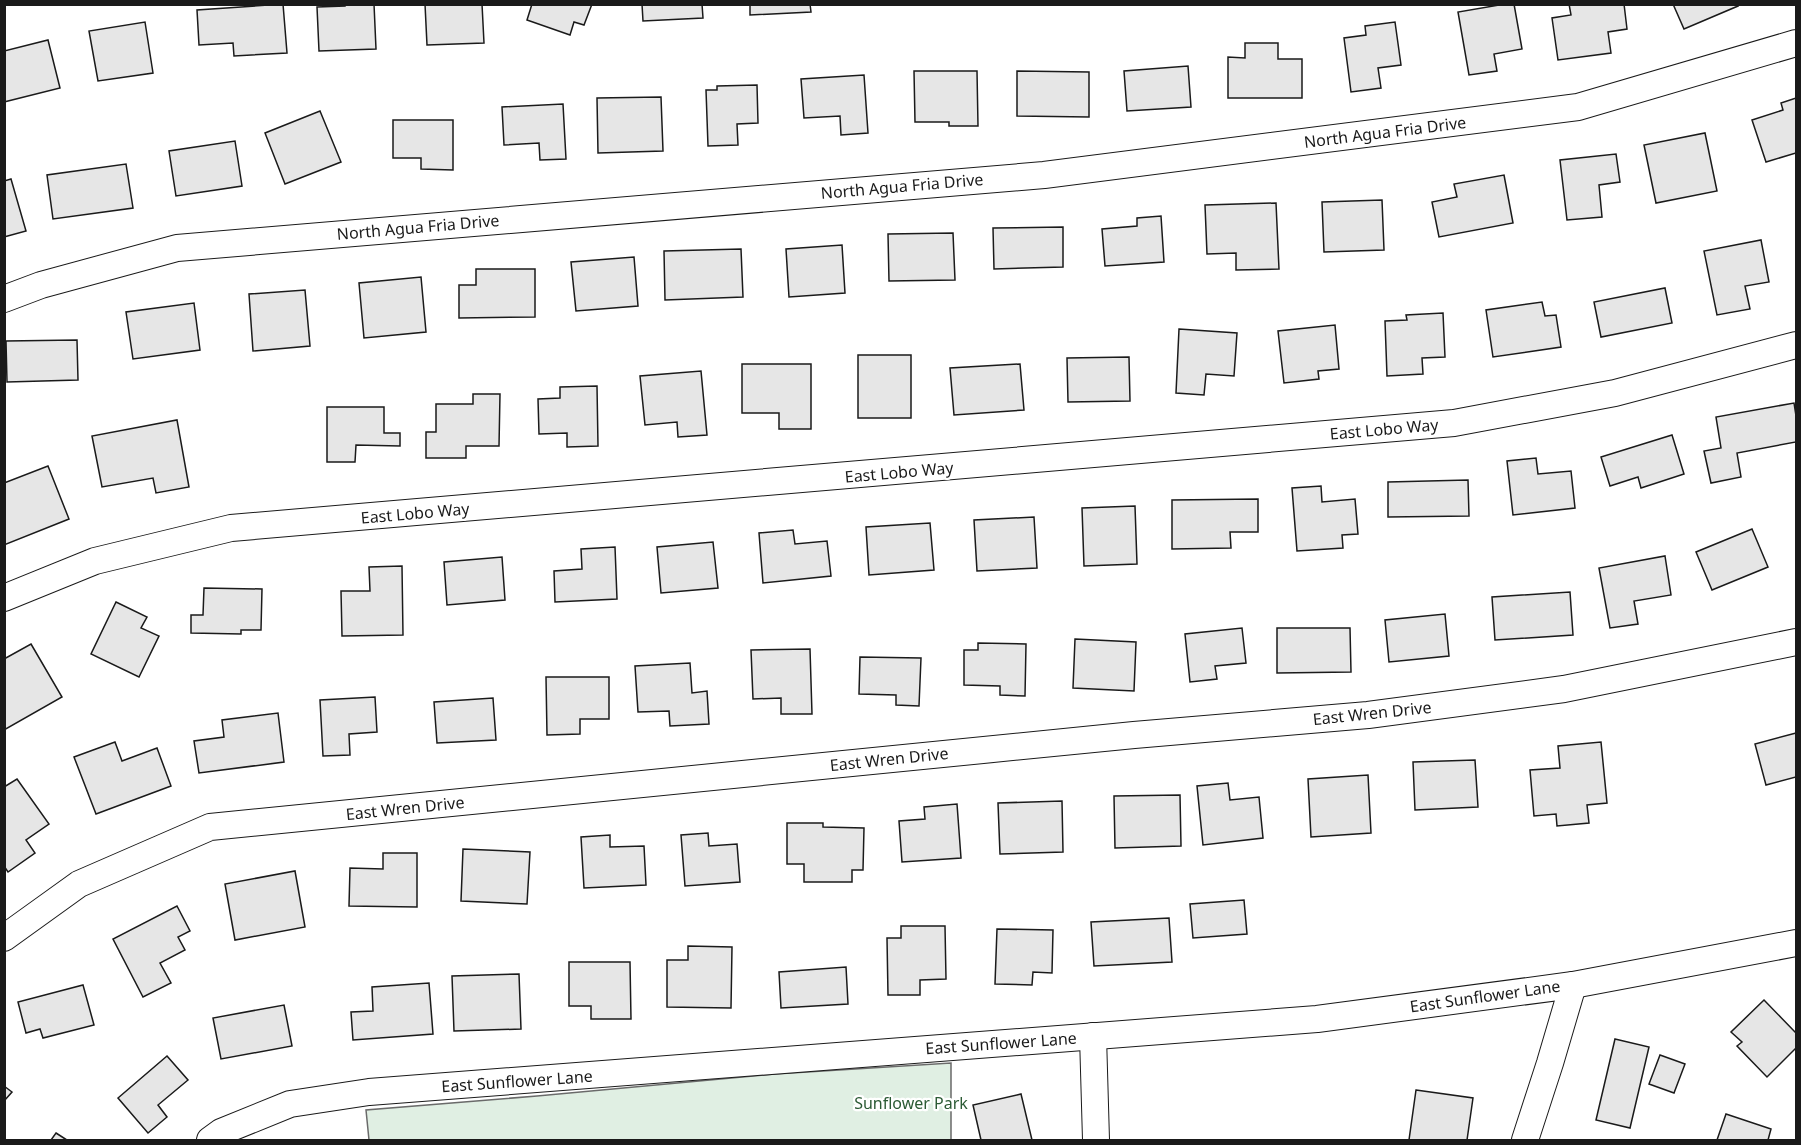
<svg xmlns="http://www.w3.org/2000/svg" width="1801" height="1145" font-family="'Noto Sans',sans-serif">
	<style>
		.green { fill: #e0efe3; stroke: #6a6a6a; stroke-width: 1.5 }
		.building { fill: #e6e6e6; stroke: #1a1a1a; stroke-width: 1.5 }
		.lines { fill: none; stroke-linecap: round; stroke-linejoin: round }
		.minor-casing { stroke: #1a1a1a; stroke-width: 28 }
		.minor { stroke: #fff; stroke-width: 26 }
		.labels { text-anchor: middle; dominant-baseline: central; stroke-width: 4.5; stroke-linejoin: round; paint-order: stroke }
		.street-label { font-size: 16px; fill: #1a1a1a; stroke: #fff }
		.park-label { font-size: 16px; fill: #2b5a34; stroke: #fff }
	</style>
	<rect width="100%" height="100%" fill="#fff"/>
	<polygon class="green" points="951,1063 951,1140 369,1140 366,1110 537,1096 775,1074"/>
	<g class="building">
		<polygon points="283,4 287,53 234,56 233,43 199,45 197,10"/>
		<polygon points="345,4 374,4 376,49 319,51 317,7 345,6"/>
		<polygon points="425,4 482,4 484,43 427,45"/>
		<polygon points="532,4 592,4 584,25 574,22 570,35 527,20"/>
		<polygon points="642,4 702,4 703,18 643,21"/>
		<polygon points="750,4 810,4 811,12 750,15"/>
		<polygon points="1505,4 1514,4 1522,49 1494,54 1497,71 1469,75 1458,12"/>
		<polygon points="1569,4 1624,4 1627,29 1608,32 1611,53 1558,60 1552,18 1571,15"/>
		<polygon points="1673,4 1737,4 1738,6 1684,29"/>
		<polygon points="145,22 153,73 98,81 89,31"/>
		<polygon points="1395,22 1401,65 1378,68 1381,88 1351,92 1344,38 1366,35 1365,26"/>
		<polygon points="48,40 60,88 4,102 4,51"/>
		<polygon points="1245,43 1278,43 1278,59 1302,59 1302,98 1228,98 1228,57 1245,58"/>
		<polygon points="1188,66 1191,107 1127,111 1124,71"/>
		<polygon points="914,71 977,71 978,126 949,126 949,122 915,122"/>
		<polygon points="1017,71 1089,72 1089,117 1017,116"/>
		<polygon points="864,75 868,133 841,135 840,116 804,118 801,79"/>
		<polygon points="757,85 758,123 737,124 738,145 708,146 706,90 717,90 717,86"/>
		<polygon points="661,97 663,151 598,153 597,98"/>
		<polygon points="1796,98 1796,153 1766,162 1752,120 1783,110 1781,103"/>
		<polygon points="563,104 566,159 540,160 539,143 504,145 502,107"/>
		<polygon points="320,111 341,162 285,184 265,133"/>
		<polygon points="393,120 453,120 453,170 421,169 421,158 393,158"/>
		<polygon points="1705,133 1717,191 1656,203 1644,145"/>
		<polygon points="235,141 242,186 176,196 169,151"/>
		<polygon points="1616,154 1620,182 1599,185 1602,217 1567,220 1560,160"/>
		<polygon points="126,164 133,208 53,219 47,175"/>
		<polygon points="1504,175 1513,223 1439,237 1432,202 1457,197 1454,184"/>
		<polygon points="11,179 26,231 4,237 4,181"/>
		<polygon points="1382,200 1384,250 1324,252 1322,202"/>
		<polygon points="1276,203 1279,269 1236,270 1236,253 1207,254 1205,205"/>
		<polygon points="1161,216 1164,262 1105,266 1102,229 1137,226 1137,218"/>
		<polygon points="1063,227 1063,267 994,269 993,228"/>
		<polygon points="953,233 955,280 889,281 888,234"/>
		<polygon points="1761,240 1769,282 1745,286 1750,309 1717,315 1704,251"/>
		<polygon points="842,245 845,293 789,297 786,249"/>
		<polygon points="741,249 743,297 665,300 664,251"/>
		<polygon points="634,257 638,306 576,311 571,262"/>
		<polygon points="476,269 535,269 535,317 459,318 459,285 476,285"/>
		<polygon points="421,277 426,332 364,338 359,283"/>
		<polygon points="1665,288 1672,323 1601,337 1594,302"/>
		<polygon points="305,290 310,346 253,351 249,294"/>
		<polygon points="1542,302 1545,316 1556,315 1561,347 1493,357 1486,310"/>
		<polygon points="194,303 200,350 133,359 126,312"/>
		<polygon points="1443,313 1445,357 1422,358 1423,374 1387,376 1385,321 1407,320 1406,315"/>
		<polygon points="1335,325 1339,369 1318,371 1319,379 1284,383 1278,331"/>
		<polygon points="1179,329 1237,333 1234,376 1206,374 1204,395 1176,393"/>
		<polygon points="77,340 78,380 7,382 6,341"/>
		<rect x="858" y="355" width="53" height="63"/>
		<polygon points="1129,357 1130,401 1068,402 1067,358"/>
		<polygon points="742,364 811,364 811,429 779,429 779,413 742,413"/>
		<polygon points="1020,364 1024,410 954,415 950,368"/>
		<polygon points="701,371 707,435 678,437 677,422 645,425 640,376"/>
		<polygon points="597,386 598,446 567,447 567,433 539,434 538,399 560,398 560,387"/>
		<polygon points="473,394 500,394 499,446 466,446 466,458 426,458 426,432 436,432 436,404 473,404"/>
		<polygon points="1794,403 1796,416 1796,442 1737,453 1741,477 1711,483 1704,451 1721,448 1716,417"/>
		<polygon points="327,407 384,407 384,433 400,433 400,446 356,445 355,462 327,462"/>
		<polygon points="177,420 189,487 156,493 153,478 102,487 92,436"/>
		<polygon points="1672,435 1684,474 1641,488 1638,477 1610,486 1601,457"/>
		<polygon points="1536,458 1538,474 1571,471 1575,508 1513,515 1507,461"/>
		<polygon points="48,466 69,519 4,545 4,483"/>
		<polygon points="1468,480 1469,516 1388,517 1388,482"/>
		<polygon points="1321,486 1322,502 1355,499 1358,534 1342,535 1343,548 1297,551 1292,488"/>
		<polygon points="1258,499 1258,532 1230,532 1231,548 1172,549 1172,500"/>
		<polygon points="1135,506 1137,564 1084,566 1082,508"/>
		<polygon points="1034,517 1037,568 977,571 974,520"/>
		<polygon points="930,523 934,570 869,575 866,527"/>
		<polygon points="1752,529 1768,567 1712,590 1696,552"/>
		<polygon points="793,530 795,544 827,541 831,576 763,583 759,533"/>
		<polygon points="713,542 718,588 661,593 657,547"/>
		<polygon points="615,547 617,599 555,602 554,571 582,569 581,549"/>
		<polygon points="1665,556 1671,595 1634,601 1638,624 1610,628 1599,568"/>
		<polygon points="502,557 505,600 447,605 444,562"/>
		<polygon points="402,566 403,635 342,636 341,591 370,591 369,567"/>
		<polygon points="204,588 262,589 261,630 241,630 241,634 191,633 191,615 203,615"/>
		<polygon points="1570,592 1573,635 1495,640 1492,597"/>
		<polygon points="116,602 147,617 141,628 159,636 139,677 91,654"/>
		<polygon points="1445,614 1449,656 1389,662 1385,620"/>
		<polygon points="1242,628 1246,663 1215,666 1217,679 1190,682 1185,634"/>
		<polygon points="1277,628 1350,628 1351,672 1277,673"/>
		<polygon points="1075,639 1136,642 1134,691 1073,688"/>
		<polygon points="978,643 1026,644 1025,696 1000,695 1000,686 964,685 964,650 978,650"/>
		<polygon points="31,644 62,697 4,730 4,659"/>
		<polygon points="810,649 812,714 781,714 781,698 753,699 751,650"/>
		<polygon points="860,657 921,658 919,706 896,705 896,695 859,694"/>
		<polygon points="690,663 692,693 707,691 709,724 670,726 669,711 638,712 635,666"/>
		<polygon points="546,677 609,677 609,719 580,719 580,734 547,735"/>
		<polygon points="375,697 377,732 349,734 350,755 323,756 320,700"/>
		<polygon points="493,698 496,740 437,743 434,702"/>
		<polygon points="278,713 284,762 199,773 194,741 224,737 222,720"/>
		<polygon points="1796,733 1796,777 1766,785 1755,744"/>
		<polygon points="115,742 122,761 157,748 171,786 96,814 74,757"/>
		<polygon points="1601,742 1607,803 1587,805 1589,823 1557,826 1556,814 1534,816 1530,770 1560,768 1558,746"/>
		<polygon points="1475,760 1478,807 1415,810 1413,762"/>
		<polygon points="1368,775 1371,833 1311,837 1308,779"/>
		<polygon points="17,779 49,824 26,840 35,853 8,872 4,866 4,787"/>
		<polygon points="1228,783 1230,800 1259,797 1263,838 1203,845 1197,786"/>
		<polygon points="1180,795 1181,846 1115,848 1114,796"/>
		<polygon points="1062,801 1063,852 1000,854 998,803"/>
		<polygon points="957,804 961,858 902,862 899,821 925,819 924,807"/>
		<polygon points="787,823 823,823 823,827 864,828 863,870 852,870 852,882 804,882 804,864 787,864"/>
		<polygon points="708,833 709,846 737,844 740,882 685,886 681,835"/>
		<polygon points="610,835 610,847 644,846 646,885 584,888 581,837"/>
		<polygon points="463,849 530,852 527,904 461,901"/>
		<polygon points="383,853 417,853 417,907 349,906 350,868 383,869"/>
		<polygon points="295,871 305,927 235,940 225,884"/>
		<polygon points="1244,900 1247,934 1193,938 1190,904"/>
		<polygon points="177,906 190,931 178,937 185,950 160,963 171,983 143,997 113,939"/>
		<polygon points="1169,918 1172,962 1094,966 1091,922"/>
		<polygon points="901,926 945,926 946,979 920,980 920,995 888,995 887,938 901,938"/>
		<polygon points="997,929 1053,930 1052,973 1033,972 1032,985 995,984"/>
		<polygon points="688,946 732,947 731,1008 667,1007 667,960 688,960"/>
		<polygon points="569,962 630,962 631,1019 591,1019 591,1006 569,1006"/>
		<polygon points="846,967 848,1004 781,1008 779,972"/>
		<polygon points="519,974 521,1029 454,1031 452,976"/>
		<polygon points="429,983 433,1034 353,1040 351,1012 373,1011 372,987"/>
		<polygon points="83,985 94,1025 43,1038 40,1029 26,1033 18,1002"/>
		<polygon points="1764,1000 1796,1033 1796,1048 1767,1077 1737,1046 1742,1042 1731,1032"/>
		<polygon points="284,1005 292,1046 221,1059 213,1018"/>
		<polygon points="1615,1039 1649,1047 1630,1128 1596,1120"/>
		<polygon points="1660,1055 1685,1064 1674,1093 1649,1084"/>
		<polygon points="167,1056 188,1080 158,1105 167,1117 148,1133 118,1098"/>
		<polygon points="4,1086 12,1092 4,1101"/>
		<polygon points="1416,1090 1473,1098 1467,1140 1409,1140"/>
		<polygon points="1021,1094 1032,1140 981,1140 973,1105"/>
		<polygon points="1726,1114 1771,1129 1768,1140 1717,1140"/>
		<polygon points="56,1133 67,1140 51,1140"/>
	</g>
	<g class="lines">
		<g class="minor-casing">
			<g id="minor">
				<polyline points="4,299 41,285 177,248 1044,175 1578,107 1796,43"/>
				<polyline points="4,598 95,561 231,528 1454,423 1615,393 1796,345"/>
				<polyline points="4,938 79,884 210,827 1134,735 1368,715 1564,689 1796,642"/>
				<polyline points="1093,1036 1096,1140"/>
				<polyline points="210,1140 221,1132 290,1104 369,1092 1317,1019 1573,985 1796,943"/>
				<polyline points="1525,1140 1550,1063 1573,985"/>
			</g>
		</g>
		<use href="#minor" class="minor"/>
	</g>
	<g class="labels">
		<g class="street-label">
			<text transform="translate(1385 132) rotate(-7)">North Agua Fria Drive</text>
			<text transform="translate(902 186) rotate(-5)">North Agua Fria Drive</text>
			<text transform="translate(418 227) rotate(-5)">North Agua Fria Drive</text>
			<text transform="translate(1384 429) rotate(-5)">East Lobo Way</text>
			<text transform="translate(899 472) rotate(-5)">East Lobo Way</text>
			<text transform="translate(415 513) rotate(-5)">East Lobo Way</text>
			<text transform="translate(1372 713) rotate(-6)">East Wren Drive</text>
			<text transform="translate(889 759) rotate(-6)">East Wren Drive</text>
			<text transform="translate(405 808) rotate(-6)">East Wren Drive</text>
			<text transform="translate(1485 996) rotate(-8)">East Sunflower Lane</text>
			<text transform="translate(1001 1043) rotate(-4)">East Sunflower Lane</text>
			<text transform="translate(517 1081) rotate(-4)">East Sunflower Lane</text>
		</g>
		<g class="park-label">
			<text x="911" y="1103">Sunflower Park</text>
		</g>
	</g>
	<rect width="1801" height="1145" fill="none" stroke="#1a1a1a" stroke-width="12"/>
</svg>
